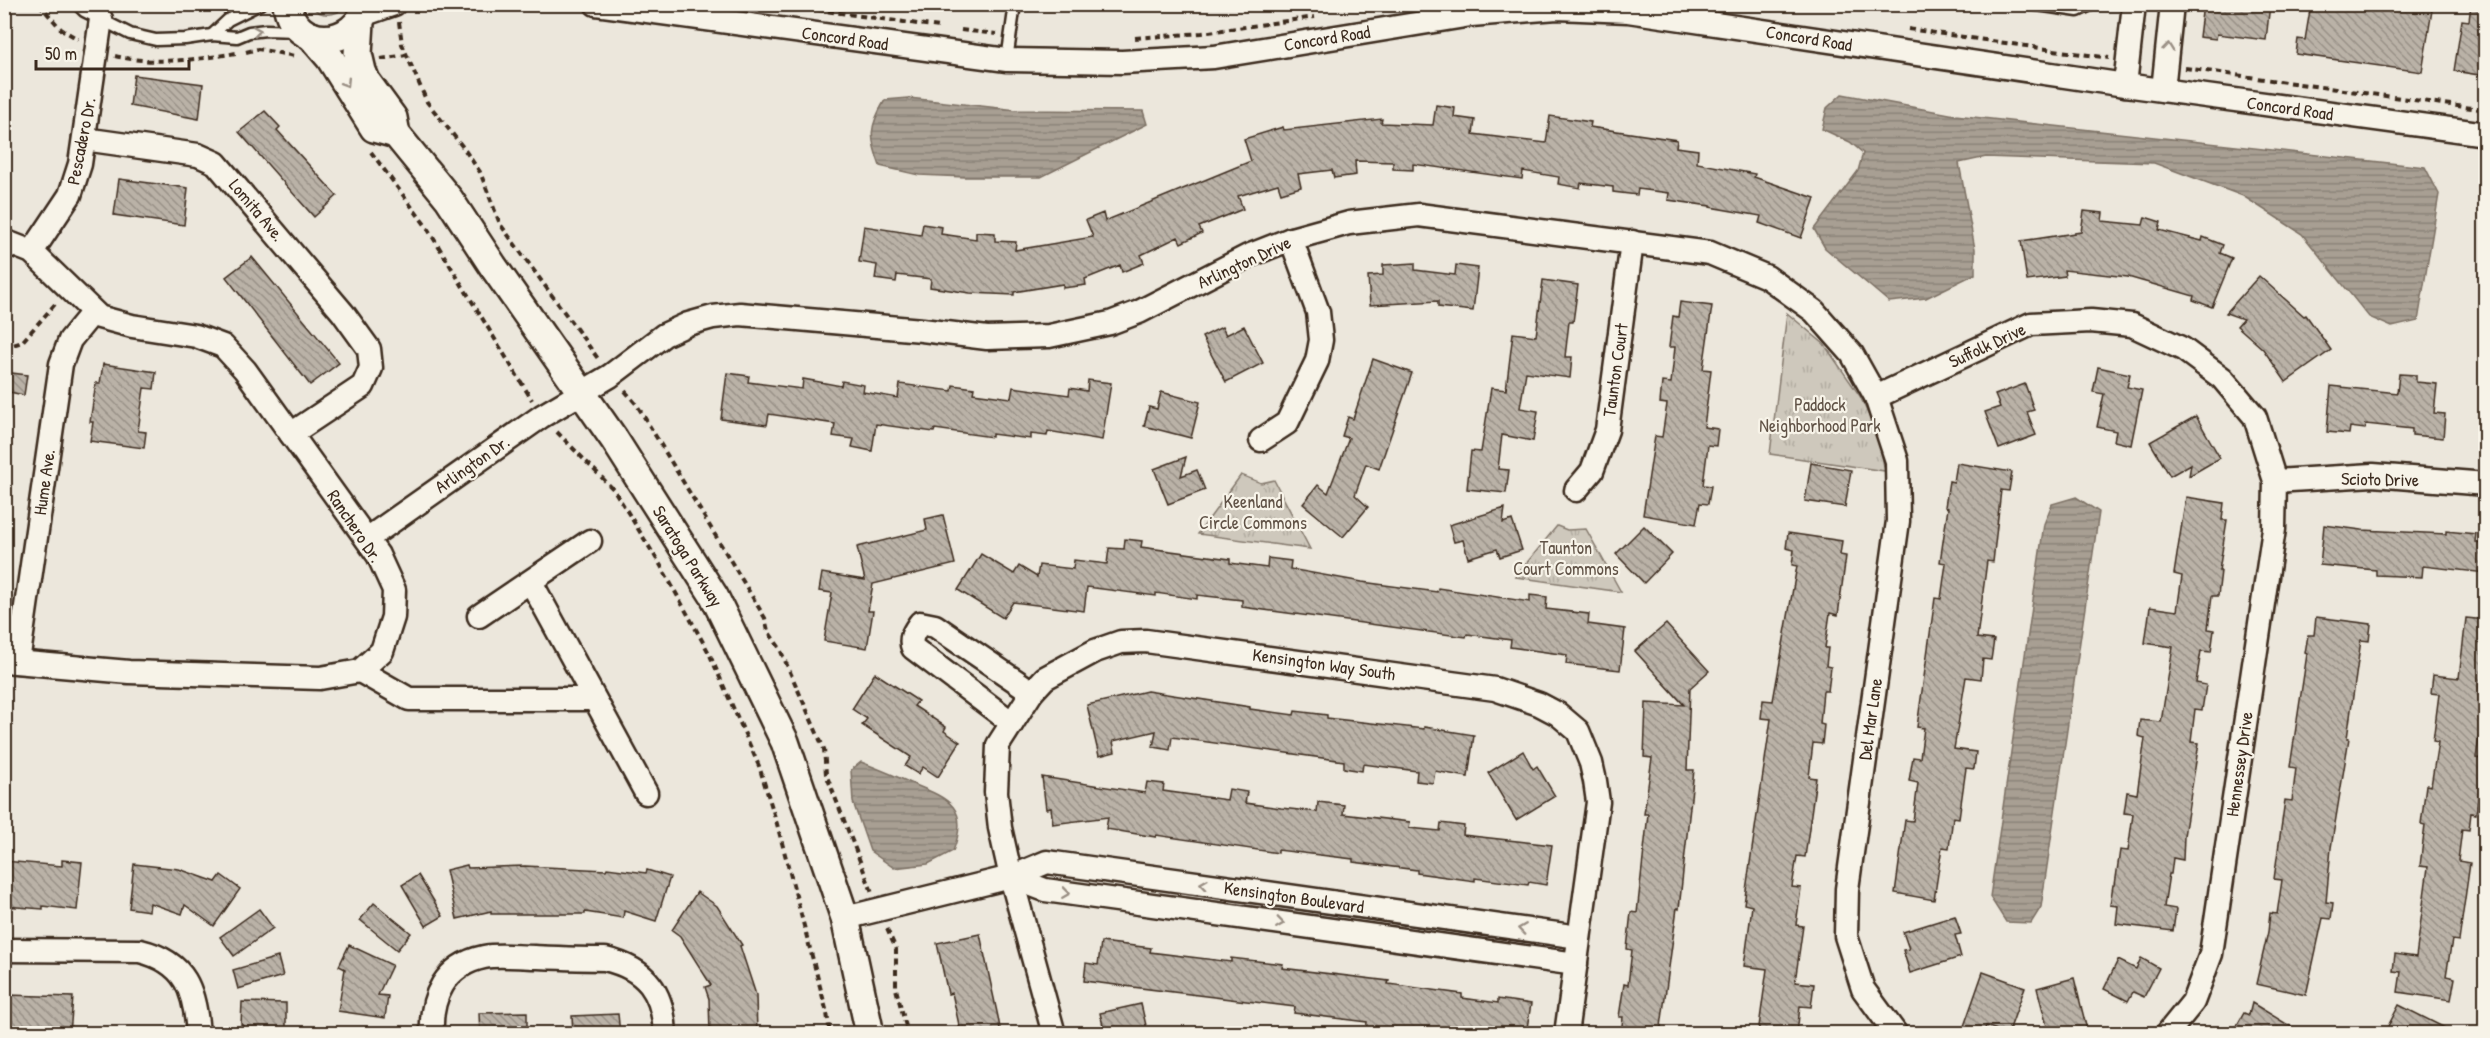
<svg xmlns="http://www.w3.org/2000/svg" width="2490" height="1038" font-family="'Patrick Hand',sans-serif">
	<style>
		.park { fill: url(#park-tufts); stroke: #84796d; stroke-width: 1.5 }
		.water { fill: url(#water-rules); stroke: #7c7064; stroke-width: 1.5 }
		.building { fill: url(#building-back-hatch); stroke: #3b2a1e; stroke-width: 1.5 }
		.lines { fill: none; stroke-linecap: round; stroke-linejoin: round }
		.service-casing { stroke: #3b2a1e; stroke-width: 15 }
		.minor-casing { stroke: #3b2a1e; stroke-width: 27 }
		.tertiary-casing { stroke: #3b2a1e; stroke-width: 32 }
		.path { stroke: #3b2a1e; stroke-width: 4; stroke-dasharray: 6 4.5; stroke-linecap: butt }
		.service { stroke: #f7f3e8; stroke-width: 10 }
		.minor { stroke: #f7f3e8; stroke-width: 22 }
		.tertiary { stroke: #f7f3e8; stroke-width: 27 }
		.oneway { stroke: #998e83 }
		.labels { text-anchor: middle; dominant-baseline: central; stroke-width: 4.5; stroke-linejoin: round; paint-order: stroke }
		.street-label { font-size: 18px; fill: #3b2a1e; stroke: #f7f3e8 }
		.park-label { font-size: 18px; fill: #605246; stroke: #f7f3e8 }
	</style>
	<defs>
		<pattern id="park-tufts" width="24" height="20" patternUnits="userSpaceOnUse" patternTransform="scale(1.5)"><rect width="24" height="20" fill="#cec8bc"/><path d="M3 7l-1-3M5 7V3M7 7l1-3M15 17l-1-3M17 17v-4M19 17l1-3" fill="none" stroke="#b2aca1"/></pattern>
		<pattern id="water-rules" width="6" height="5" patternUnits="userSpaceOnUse" patternTransform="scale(1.5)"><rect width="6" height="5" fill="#a89f93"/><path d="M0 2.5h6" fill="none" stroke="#8a8277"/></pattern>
		<pattern id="building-back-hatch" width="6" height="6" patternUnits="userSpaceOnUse" patternTransform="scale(1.5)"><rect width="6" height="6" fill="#bab2a7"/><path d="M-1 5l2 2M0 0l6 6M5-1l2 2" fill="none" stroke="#989187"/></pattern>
	</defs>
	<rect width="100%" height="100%" fill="#ece7dc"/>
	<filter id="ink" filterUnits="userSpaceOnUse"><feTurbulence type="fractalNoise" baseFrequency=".0167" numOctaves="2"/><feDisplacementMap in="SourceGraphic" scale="12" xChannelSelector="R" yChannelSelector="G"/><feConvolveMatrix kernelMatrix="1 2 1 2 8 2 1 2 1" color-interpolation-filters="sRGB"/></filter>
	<g filter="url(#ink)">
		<g class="park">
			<path d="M312,5V4L343,5L338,12C328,16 317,15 312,5Z"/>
			<polygon points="1787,313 1824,344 1860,396 1878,436 1885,471 1770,454"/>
			<polygon points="1241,475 1261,483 1274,480 1310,549 1198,534"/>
			<polygon points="1557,526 1567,530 1586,529 1621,592 1515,577"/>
		</g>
		<g class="water">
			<polygon points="1842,94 1955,115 2425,167 2439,194 2418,321 2392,327 2369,317 2302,234 2243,196 2154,163 1986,157 1959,163 1975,249 1975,274 1926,298 1889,302 1825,248 1814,229 1858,171 1863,153 1850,142 1822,129 1827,108"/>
			<path d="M909,98L1017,110L1143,111L1147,124L1041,177H965L919,175L880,166C869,136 869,127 885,100Z"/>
			<polygon points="2076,497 2099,512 2041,907 2031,923 2006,922 1990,897 2044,524 2052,504"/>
			<path d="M861,762C879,769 896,776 913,784C950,799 970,808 953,851L928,864L894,868L870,851L853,802L851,770Z"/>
		</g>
		<g class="building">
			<polygon points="2203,4 2270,4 2266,40 2217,34 2216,39 2199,37"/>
			<polygon points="2311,4 2433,4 2422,72 2296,54 2298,39 2305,40"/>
			<polygon points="2471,4 2486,4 2486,76 2454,71 2462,20 2469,21"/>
			<polygon points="134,75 203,84 199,119 130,106"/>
			<polygon points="1436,105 1455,108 1454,117 1475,120 1473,134 1546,143 1550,116 1591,122 1590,127 1677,140 1676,147 1698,150 1697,163 1755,174 1754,177 1815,198 1801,238 1759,223 1761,216 1710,207 1710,206 1668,200 1669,193 1638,189 1637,195 1613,192 1613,187 1581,183 1580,188 1558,184 1559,177 1523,171 1522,179 1413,164 1413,170 1393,169 1393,162 1355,161 1356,175 1334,178 1332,170 1298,174 1301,187 1281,193 1278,184 1238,196 1243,209 1199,227 1202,233 1181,243 1178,237 1141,255 1144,263 1122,272 1120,265 1085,279 1086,285 1063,288 1063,284 1014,292 1014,295 970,293 930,287 931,279 897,275 896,282 875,279 877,265 859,262 864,226 921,235 923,224 942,227 941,234 976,239 976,232 995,233 995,241 1016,242 1015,250 1093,237 1086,220 1103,213 1105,221 1251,161 1244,139 1283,127 1284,130 1382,119 1381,123 1433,125"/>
			<polygon points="265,111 280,127 277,130 337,196 314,217 239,132"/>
			<polygon points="119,179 188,188 184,225 114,215"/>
			<polygon points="2084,211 2103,213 2102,221 2143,225 2145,217 2161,222 2159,230 2202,241 2203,237 2223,245 2220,253 2232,258 2212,307 2193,300 2194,296 2128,277 2064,270 2065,276 2027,281 2021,241 2081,232"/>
			<polygon points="252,257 339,363 310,385 226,277"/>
			<polygon points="1415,263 1415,270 1455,275 1456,265 1478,268 1473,311 1438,307 1438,301 1370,305 1368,276 1383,275 1383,265"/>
			<polygon points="2259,276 2304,316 2306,315 2331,350 2286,382 2263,349 2237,326 2243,319 2226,313"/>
			<polygon points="1543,280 1578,285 1573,322 1569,322 1565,357 1572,357 1570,378 1526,372 1520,408 1538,411 1533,441 1502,435 1498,469 1509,470 1506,493 1467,489 1471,451 1481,452 1491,388 1506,390 1513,333 1536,336"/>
			<polygon points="1680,302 1712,306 1703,369 1711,370 1704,427 1718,429 1716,446 1708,445 1703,485 1711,486 1708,504 1700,503 1696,524 1643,515 1655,436 1662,437 1667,404 1660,403 1662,382 1671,383 1675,347 1669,347 1673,316 1678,317"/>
			<polygon points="1244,326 1263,363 1226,382 1202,337 1222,327 1226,335"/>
			<polygon points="1373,359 1412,373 1379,469 1366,464 1355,495 1368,507 1343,537 1303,504 1318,485 1328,493 1349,438 1342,436 1348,417 1353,419"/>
			<polygon points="103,364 156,372 154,389 144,388 138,431 146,432 144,448 90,441 93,422 90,422 96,383 100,383"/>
			<polygon points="2098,367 2130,374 2127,387 2142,390 2131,445 2114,441 2116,431 2097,427 2104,394 2093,392"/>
			<polygon points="4,372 27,375 24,395 4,391"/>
			<polygon points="727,373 749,376 748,382 802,389 803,379 841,386 842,381 864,385 863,392 898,398 900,384 952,391 953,385 974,388 973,393 1011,398 1013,387 1069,395 1070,388 1087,391 1088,380 1111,383 1102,440 1048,431 1047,436 1031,434 1031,439 992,434 992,437 935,429 934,432 876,424 872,451 852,447 854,439 833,436 835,424 769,414 767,425 721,419"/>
			<polygon points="2399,374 2416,375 2416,382 2437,384 2434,413 2445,414 2443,438 2412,435 2412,429 2366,424 2365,429 2350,427 2349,434 2327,432 2331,386 2397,393"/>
			<polygon points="2025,384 2034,410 2027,412 2036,435 1999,449 1985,412 2000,407 1995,395"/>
			<polygon points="1161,392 1200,402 1191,438 1144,426 1149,407 1157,409"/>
			<polygon points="2196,416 2220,458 2189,476 2191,464 2170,476 2150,442"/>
			<polygon points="1186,457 1181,476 1197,470 1205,490 1168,504 1154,469"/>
			<polygon points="1811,463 1851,470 1845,507 1805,501"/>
			<polygon points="1957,463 2012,472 2009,491 2001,490 1993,562 1987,561 1977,638 1994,640 1991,660 1983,659 1981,679 1966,677 1954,749 1976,752 1974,769 1966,768 1959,818 1953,817 1949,848 1942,847 1934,900 1895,893 1905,820 1913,821 1918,783 1909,781 1913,757 1920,758 1924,728 1917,727 1935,598 1941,599 1946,563 1940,562 1948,508 1945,507 1949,481 1954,482"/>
			<polygon points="2186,497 2224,503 2222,520 2227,520 2219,571 2221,571 2218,596 2212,596 2208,629 2214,630 2211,652 2201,651 2196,683 2206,685 2202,710 2195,709 2191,742 2199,743 2184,836 2183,860 2173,858 2171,874 2169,874 2164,907 2176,909 2173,931 2116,924 2118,906 2110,905 2113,885 2115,885 2120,850 2128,851 2133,814 2124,813 2127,792 2137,794 2145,738 2138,736 2140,720 2161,722 2173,647 2145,643 2150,607 2177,611 2182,576 2174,574"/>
			<polygon points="1505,508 1503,523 1512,520 1522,550 1500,557 1497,549 1468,558 1463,540 1454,542 1449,525"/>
			<polygon points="943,515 955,564 873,584 868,611 873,611 867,648 824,641 832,593 819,591 822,573 865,580 857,547 927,530 925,519"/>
			<polygon points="2324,525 2362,530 2446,534 2446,531 2476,534 2475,542 2486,543 2486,573 2423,566 2422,577 2376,575 2376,570 2320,565"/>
			<polygon points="1644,526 1672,554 1644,583 1616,554"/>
			<polygon points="1788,533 1842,541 1840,555 1846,556 1838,615 1830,613 1825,648 1828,648 1826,666 1831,667 1828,691 1823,691 1820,724 1824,725 1822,744 1813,743 1809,777 1816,778 1805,857 1797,856 1792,887 1801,888 1796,925 1803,926 1795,982 1814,984 1811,1007 1800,1006 1797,1034 1758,1034 1767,969 1744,966 1752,906 1744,904 1771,719 1761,718 1763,700 1773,701 1797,566 1792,565 1794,550 1786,548"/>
			<polygon points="1125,539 1142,541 1141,547 1230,559 1230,563 1267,568 1268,558 1291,561 1290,569 1362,582 1437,592 1438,588 1530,602 1530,595 1547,597 1546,609 1589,614 1588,624 1625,629 1620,670 1566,664 1567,655 1510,647 1511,640 1467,634 1466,637 1242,607 1242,600 1197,595 1197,599 1156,593 1156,596 1087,587 1084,611 1013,602 1003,618 958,590 981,554 1014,574 1019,566 1037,577 1039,565 1073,569 1074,560 1107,564 1109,548 1124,549"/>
			<polygon points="2316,617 2371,624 2369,641 2361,640 2347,738 2349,738 2331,848 2326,902 2333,903 2331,919 2323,918 2306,995 2256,984 2268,932 2270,913 2277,914 2282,880 2274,879 2285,800 2292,801 2296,768 2290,767 2307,654 2305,653 2308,635 2314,635"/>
			<polygon points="2466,618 2486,620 2486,720 2482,720 2476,758 2484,759 2476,814 2471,813 2469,830 2462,829 2458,861 2470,863 2459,941 2452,940 2446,976 2455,978 2451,1000 2398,992 2401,972 2393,971 2395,954 2416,957 2428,867 2420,866 2425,825 2421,824 2426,785 2431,786 2438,742 2433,741 2439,694 2431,693 2433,675 2459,678"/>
			<polygon points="1666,624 1709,671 1690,688 1687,770 1694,770 1679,909 1677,908 1660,1034 1621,1034 1623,1017 1619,1017 1624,984 1628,985 1632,950 1627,949 1631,912 1637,913 1648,814 1644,814 1652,758 1644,757 1646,703 1684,705 1635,651"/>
			<polygon points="875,673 918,701 914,706 946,727 944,731 960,742 938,777 923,767 918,774 905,766 911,757 862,725 867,719 852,709"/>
			<polygon points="1147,691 1250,707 1250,709 1294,715 1295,711 1327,715 1327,718 1424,729 1424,727 1474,735 1468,777 1435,771 1433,783 1416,781 1417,771 1363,764 1362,771 1344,768 1344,761 1172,737 1170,750 1153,747 1156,731 1113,741 1115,752 1099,756 1087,705"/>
			<polygon points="1523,751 1533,769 1537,766 1555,796 1516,820 1488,773"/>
			<polygon points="1042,777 1145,793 1147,782 1164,784 1163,791 1227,800 1229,789 1247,792 1245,803 1281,808 1317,812 1318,802 1344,805 1343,814 1410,822 1409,828 1440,831 1441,823 1464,826 1463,835 1552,845 1546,885 1529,882 1528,885 1475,878 1475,881 1417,873 1417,870 1353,862 1353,859 1278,850 1278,853 1156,835 1156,837 1106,829 1108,817 1053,824 1051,808 1046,809"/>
			<polygon points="62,860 82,862 77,910 43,906 43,909 4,906 4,861 62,866"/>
			<polygon points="134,864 179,869 216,882 221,875 240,889 214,926 185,905 182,914 150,903 149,911 129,908"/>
			<polygon points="467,865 468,868 525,866 606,870 607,868 646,873 647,870 670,877 656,921 624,911 623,918 585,912 585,914 491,914 491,911 457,919 446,870"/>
			<polygon points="418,875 443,916 426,926 402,885"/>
			<polygon points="697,892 717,906 742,945 740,946 756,995 757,1034 710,1034 709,999 705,987 711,985 680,936 672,930"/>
			<polygon points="374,903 411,933 397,950 360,920"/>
			<polygon points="259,909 273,928 234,956 220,937"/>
			<polygon points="1955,916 1961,934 1955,935 1961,957 1910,973 1903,950 1909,949 1903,932"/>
			<polygon points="980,934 998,1017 1001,1034 961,1034 952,993 948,994 937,943"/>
			<polygon points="1101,942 1151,948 1150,952 1231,962 1231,958 1283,964 1282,968 1389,981 1388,984 1462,994 1462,998 1498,1003 1498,999 1531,1004 1526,1034 1430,1034 1383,1027 1383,1033 1366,1031 1367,1022 1294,1013 1295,1007 1084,981 1086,963 1098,965"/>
			<polygon points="349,945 392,965 378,995 388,996 385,1018 338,1011 345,969 339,966"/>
			<polygon points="278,957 283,976 238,989 233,970"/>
			<polygon points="2141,958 2159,968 2144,997 2133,992 2128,1001 2104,989 2118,960 2136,969"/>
			<polygon points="1983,972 2025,987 2008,1034 1986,1026 1983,1034 1963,1029"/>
			<polygon points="2074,978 2088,1034 2049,1034 2037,988"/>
			<polygon points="7,995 73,997 70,1034 6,1034"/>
			<polygon points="242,1002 286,1003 286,1034 243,1034 243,1025 241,1025"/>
			<polygon points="2252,1003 2303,1034 2232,1034 2244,1013 2249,1015"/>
			<polygon points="1141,1004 1148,1034 1105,1034 1100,1013"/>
			<polygon points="2399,1005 2457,1034 2384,1034"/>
			<polygon points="527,1012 527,1034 480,1034 479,1013"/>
			<polygon points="618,1014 620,1034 573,1034 572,1016"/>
		</g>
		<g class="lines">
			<g class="service-casing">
				<g id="service">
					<polyline points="77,4 84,11 130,34 156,40 185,39 212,35 237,37 249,32 266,30 297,31"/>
					<polyline points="2030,4 2078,11 2093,4"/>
					<polyline points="212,35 228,20 260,4"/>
					<polyline points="1007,60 1015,4"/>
				</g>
			</g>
			<g class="minor-casing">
				<g id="minor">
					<polyline points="596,4 1007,60 1122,62 1214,57 1471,15 1557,8 1628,11 2125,85 2486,134"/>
					<polyline points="365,14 394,4"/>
					<polyline points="2125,85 2134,4"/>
					<polyline points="2163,90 2172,4"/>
					<polyline points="84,139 198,155 216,163 343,313 369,349 371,368 363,386 291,434"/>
					<polyline points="4,241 32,252 99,317 132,326 196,336 223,346 245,370 378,555 394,590 393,617 382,651 360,671 320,678 129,672 4,661"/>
					<polyline points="32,252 70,195 80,164 101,19"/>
					<polyline points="1876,397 2031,324 2091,321 2132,325 2183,349 2222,378 2255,417 2275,481 2274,529 2211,954 2193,1002 2167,1034"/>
					<polyline points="1261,440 1287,423 1317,361 1321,340 1318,312 1291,239"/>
					<polyline points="2275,481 2373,475 2486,484"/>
					<polyline points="1576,490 1592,471 1607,430 1632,242"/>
					<polyline points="367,539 542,416 610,376 664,335 688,324 713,317 740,314 922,330 987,338 1049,336 1110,323 1139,312 1248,256 1291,239 1349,223 1419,215 1710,253 1767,277 1814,311 1852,354 1876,397 1897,461 1898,521 1847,889 1846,936 1863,989 1896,1034"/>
					<polyline points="531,582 646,793"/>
					<polyline points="479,616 590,541"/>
					<polyline points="18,662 61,364 70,340 93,312"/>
					<polyline points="360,671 409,699 594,699"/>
					<path d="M1012,723L913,648C909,638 914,632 920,623L935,626L1032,692"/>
					<polyline points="1011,877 1045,890 1576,964"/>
					<polyline points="845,918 1011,877 1047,862 1579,937"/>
					<path d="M4,950L140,951C186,962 195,991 198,1034"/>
					<path d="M432,1034C430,997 445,965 484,957C500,954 519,957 535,957C559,958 582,959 605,959C647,969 663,992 665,1034"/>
					<polyline points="1054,1034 1011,877 1000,828 996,792 998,745 1032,692 1045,678 1095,651 1121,642 1146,641 1495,689 1539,704 1558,714 1578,731 1591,763 1595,781 1598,802 1566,1034"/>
				</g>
			</g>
			<g class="tertiary-casing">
				<g id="tertiary">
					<path d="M287,4C294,51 356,49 367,4"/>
					<polyline points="360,22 358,54 362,71 366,81 393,118 396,134 449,199 493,266 614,439 714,596 785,742 845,918 870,1034"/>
					<polyline points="311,36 330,58 374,128 396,134"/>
				</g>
			</g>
			<g class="path">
				<polyline points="39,4 61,29 78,39"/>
				<polyline points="776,4 939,27"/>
				<polyline points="399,22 402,44 427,102 462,146 480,172 500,224 599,360"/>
				<polyline points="1908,29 2109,58"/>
				<polyline points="961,30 996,34"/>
				<polyline points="1135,38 1202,33 1315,17"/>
				<polyline points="246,52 258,49 295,56"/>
				<path d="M115,56C153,65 198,60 236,53"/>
				<polyline points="381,59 406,55"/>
				<polyline points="2185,68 2486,110"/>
				<polyline points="371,152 426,226 532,400"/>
				<polyline points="4,348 22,342 56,303"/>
				<polyline points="625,391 637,405 765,618 768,631 779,647 824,749 826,774 872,892"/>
				<polyline points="557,432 614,490 661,566 709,653 759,766 777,824 827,1013 830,1034"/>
				<polyline points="887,929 896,949 896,989 908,1034"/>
			</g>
			<use href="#service" class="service"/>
			<use href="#minor" class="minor"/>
			<use href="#tertiary" class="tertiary"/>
		</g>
		<defs><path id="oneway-chevron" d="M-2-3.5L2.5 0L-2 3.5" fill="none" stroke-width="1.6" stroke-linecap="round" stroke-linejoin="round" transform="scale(1.5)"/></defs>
		<g class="oneway">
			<use href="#oneway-chevron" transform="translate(257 31) rotate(-9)"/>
			<use href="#oneway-chevron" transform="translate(2168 47) rotate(-84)"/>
			<use href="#oneway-chevron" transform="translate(346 83) rotate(58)"/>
			<use href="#oneway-chevron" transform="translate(1204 884) rotate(-172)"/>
			<use href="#oneway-chevron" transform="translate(1066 893) rotate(8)"/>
			<use href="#oneway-chevron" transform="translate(1280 923) rotate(8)"/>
			<use href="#oneway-chevron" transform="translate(1522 929) rotate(-172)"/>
		</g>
	</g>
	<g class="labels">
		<g class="street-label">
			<text transform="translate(845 38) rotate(8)">Concord Road</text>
			<text transform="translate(1327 38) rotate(-9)">Concord Road</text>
			<text transform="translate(1809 38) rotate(9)">Concord Road</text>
			<text transform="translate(2290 108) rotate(8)">Concord Road</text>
			<text transform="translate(81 141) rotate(-79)">Pescadero Dr.</text>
			<text transform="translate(257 210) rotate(50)">Lomita Ave.</text>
			<text transform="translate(1244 262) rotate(-25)">Arlington Drive</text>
			<text transform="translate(1987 345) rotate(-25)">Suffolk Drive</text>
			<text transform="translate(1615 370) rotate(-82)">Taunton Court</text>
			<text transform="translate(472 464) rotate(-35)">Arlington Dr.</text>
			<text transform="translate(2380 479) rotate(1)">Scioto Drive</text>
			<text transform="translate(44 482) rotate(-82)">Hume Ave.</text>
			<text transform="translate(355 526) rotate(56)">Ranchero Dr.</text>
			<text transform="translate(688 556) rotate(58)">Saratoga Parkway</text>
			<text transform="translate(1324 664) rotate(8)">Kensington Way South</text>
			<text transform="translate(1870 719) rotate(-82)">Del Mar Lane</text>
			<text transform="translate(2239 764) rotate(-82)">Hennessey Drive</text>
			<text transform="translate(1294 897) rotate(8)">Kensington Boulevard</text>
		</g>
		<g class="park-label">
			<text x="1820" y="404">Paddock<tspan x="1820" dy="21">Neighborhood Park</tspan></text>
			<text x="1253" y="501">Keenland<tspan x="1253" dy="21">Circle Commons</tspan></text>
			<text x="1566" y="547">Taunton<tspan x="1566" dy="21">Court Commons</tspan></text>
		</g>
	</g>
	<rect width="2490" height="1038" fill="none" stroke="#f7f3e8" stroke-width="24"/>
	<rect x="12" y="12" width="2466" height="1014" fill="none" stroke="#3b2a1e" stroke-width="2" filter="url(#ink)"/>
	<path d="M36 60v9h153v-9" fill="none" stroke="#3b2a1e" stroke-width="3"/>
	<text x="45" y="60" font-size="18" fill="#3b2a1e" stroke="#f7f3e8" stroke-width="4.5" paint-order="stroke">50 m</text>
</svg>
